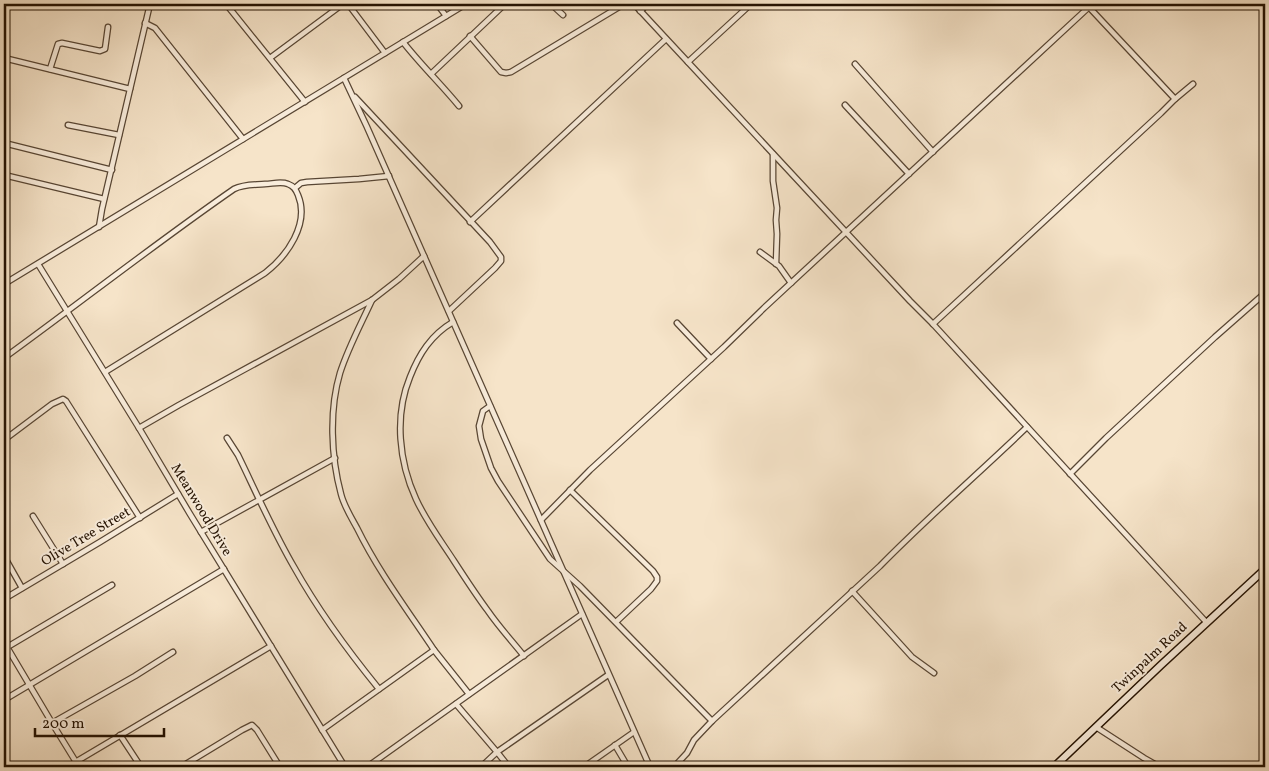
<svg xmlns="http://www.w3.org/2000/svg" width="1269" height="771" font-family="Vollkorn,serif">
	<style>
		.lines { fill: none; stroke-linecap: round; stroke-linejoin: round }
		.minor-casing { stroke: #584634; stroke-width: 7 }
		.secondary-casing { stroke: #241202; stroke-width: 9 }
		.minor { stroke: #f9eddc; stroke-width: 4.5 }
		.secondary { stroke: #f9eddc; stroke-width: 6 }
		.labels { text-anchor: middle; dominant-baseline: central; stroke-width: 4; stroke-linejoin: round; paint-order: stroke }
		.street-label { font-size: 14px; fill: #241202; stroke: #f9eddc }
	</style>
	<rect width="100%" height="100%" fill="#f6e4c9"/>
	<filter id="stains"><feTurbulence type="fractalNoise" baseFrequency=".004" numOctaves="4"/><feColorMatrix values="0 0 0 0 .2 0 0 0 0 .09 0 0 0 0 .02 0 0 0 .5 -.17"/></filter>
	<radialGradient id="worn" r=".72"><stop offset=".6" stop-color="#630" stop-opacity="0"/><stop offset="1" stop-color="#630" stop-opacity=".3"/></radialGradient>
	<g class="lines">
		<g class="minor-casing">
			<g id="minor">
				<polyline points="226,4 305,102"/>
				<polyline points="348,4 385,53"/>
				<polyline points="437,4 446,16"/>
				<polyline points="551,4 563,15"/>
				<polyline points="634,4 910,301 933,324 1207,623"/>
				<polyline points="1086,4 1175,99"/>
				<polyline points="640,11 648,4"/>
				<polyline points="145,23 155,28 243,139"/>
				<polyline points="470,36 501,72 506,73 511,72 624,4"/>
				<path d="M403,42C421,65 441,84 459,106"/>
				<polyline points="4,58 130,89"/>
				<polyline points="270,58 343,4"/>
				<polyline points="688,62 751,4"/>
				<polyline points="855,64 933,152"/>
				<polyline points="50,69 58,44 62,43 100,51 105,49 108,27"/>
				<polyline points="431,74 505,4"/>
				<polyline points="344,78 367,127 650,767"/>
				<polyline points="355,97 490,242 501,257 501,261 495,268 449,311"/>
				<polyline points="845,105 909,174"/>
				<polyline points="68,125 119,135"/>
				<polyline points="4,143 112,170"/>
				<polyline points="773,154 773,181 777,208 776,220 777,234 776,264"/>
				<polyline points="4,175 104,199"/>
				<polyline points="295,188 301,183 307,182 359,179 389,176"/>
				<polyline points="470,222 666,39"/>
				<polyline points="99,227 102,209 150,4"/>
				<polyline points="760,252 779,266 791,283"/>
				<polyline points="38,264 139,428 190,514 345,767"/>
				<polyline points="4,284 466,4"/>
				<path d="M453,322C431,335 419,354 410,377C394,416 399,462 416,499C426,521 441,541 454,561C465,578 476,595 488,611C499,627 512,641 524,656"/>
				<polyline points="677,323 711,359"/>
				<polyline points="933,324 1161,113 1175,99 1193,84"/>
				<path d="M4,358C81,302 156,243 234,189C244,184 254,185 265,184C272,184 281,181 288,184C294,186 296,190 298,195C310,224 287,256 265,273L105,372"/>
				<polyline points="490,406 483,411 479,426 481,439 491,468 498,481 550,559 580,586 712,721"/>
				<polyline points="139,428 179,405 372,300 399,279 424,256"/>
				<path d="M227,438L238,455C256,492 273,531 294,567C318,610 348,651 379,689"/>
				<polyline points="4,440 52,404 63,399 66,401 140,518"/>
				<polyline points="1070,474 1106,438 1215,337 1265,293"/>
				<polyline points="570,490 653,571 657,577 657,581 651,589 616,622"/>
				<polyline points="33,516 63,564"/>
				<polyline points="541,520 590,470 724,347 764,308 1089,7"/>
				<polyline points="201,532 335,458"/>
				<polyline points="4,556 22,588"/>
				<polyline points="852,591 912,657 934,673"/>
				<polyline points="4,599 100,542 178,494"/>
				<polyline points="4,642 52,723 76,762"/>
				<polyline points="4,649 112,585"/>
				<polyline points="434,650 469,694"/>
				<polyline points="4,700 224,569"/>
				<polyline points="456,704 497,752 509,767"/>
				<polyline points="52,723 135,676 173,652"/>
				<polyline points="1096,727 1144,758 1160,767"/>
				<path d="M322,730L434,650C408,611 378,571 357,528C351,517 344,506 341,494C331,457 329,410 340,373C348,348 361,324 372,300"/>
				<polyline points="120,735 141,767"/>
				<polyline points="615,745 628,767"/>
				<polyline points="67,767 271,646"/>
				<polyline points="181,767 242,730 252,725 257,730 280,767"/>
				<polyline points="367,767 582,614"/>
				<polyline points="481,767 497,752 608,675"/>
				<polyline points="584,767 634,732"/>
				<path d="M674,767L687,753L694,740L712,721L880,566C927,518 978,474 1027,427"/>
			</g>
		</g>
		<g class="secondary-casing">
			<polyline id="secondary" points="1054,767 1161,665 1265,569"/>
		</g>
		<use href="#minor" class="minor"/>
		<use href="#secondary" class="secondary"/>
	</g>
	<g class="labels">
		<g class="street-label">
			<text transform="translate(201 510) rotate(59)">Meanwood Drive</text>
			<text transform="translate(86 537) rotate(-31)">Olive Tree Street</text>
			<text transform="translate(1150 658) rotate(-43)">Twinpalm Road</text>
		</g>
	</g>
	<rect width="1269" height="771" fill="none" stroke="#f6e4c9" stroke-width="20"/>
	<rect x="5" y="5" width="1259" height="761" fill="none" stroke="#241202" stroke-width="2.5"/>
	<rect x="10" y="10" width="1249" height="751" fill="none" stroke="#241202"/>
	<path d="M35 728v8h129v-8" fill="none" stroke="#241202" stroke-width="2.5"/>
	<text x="42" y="728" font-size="15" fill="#241202" stroke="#f9eddc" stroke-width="4" paint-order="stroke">200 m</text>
	<rect width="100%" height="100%" filter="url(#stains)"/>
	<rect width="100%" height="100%" fill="url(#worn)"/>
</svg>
